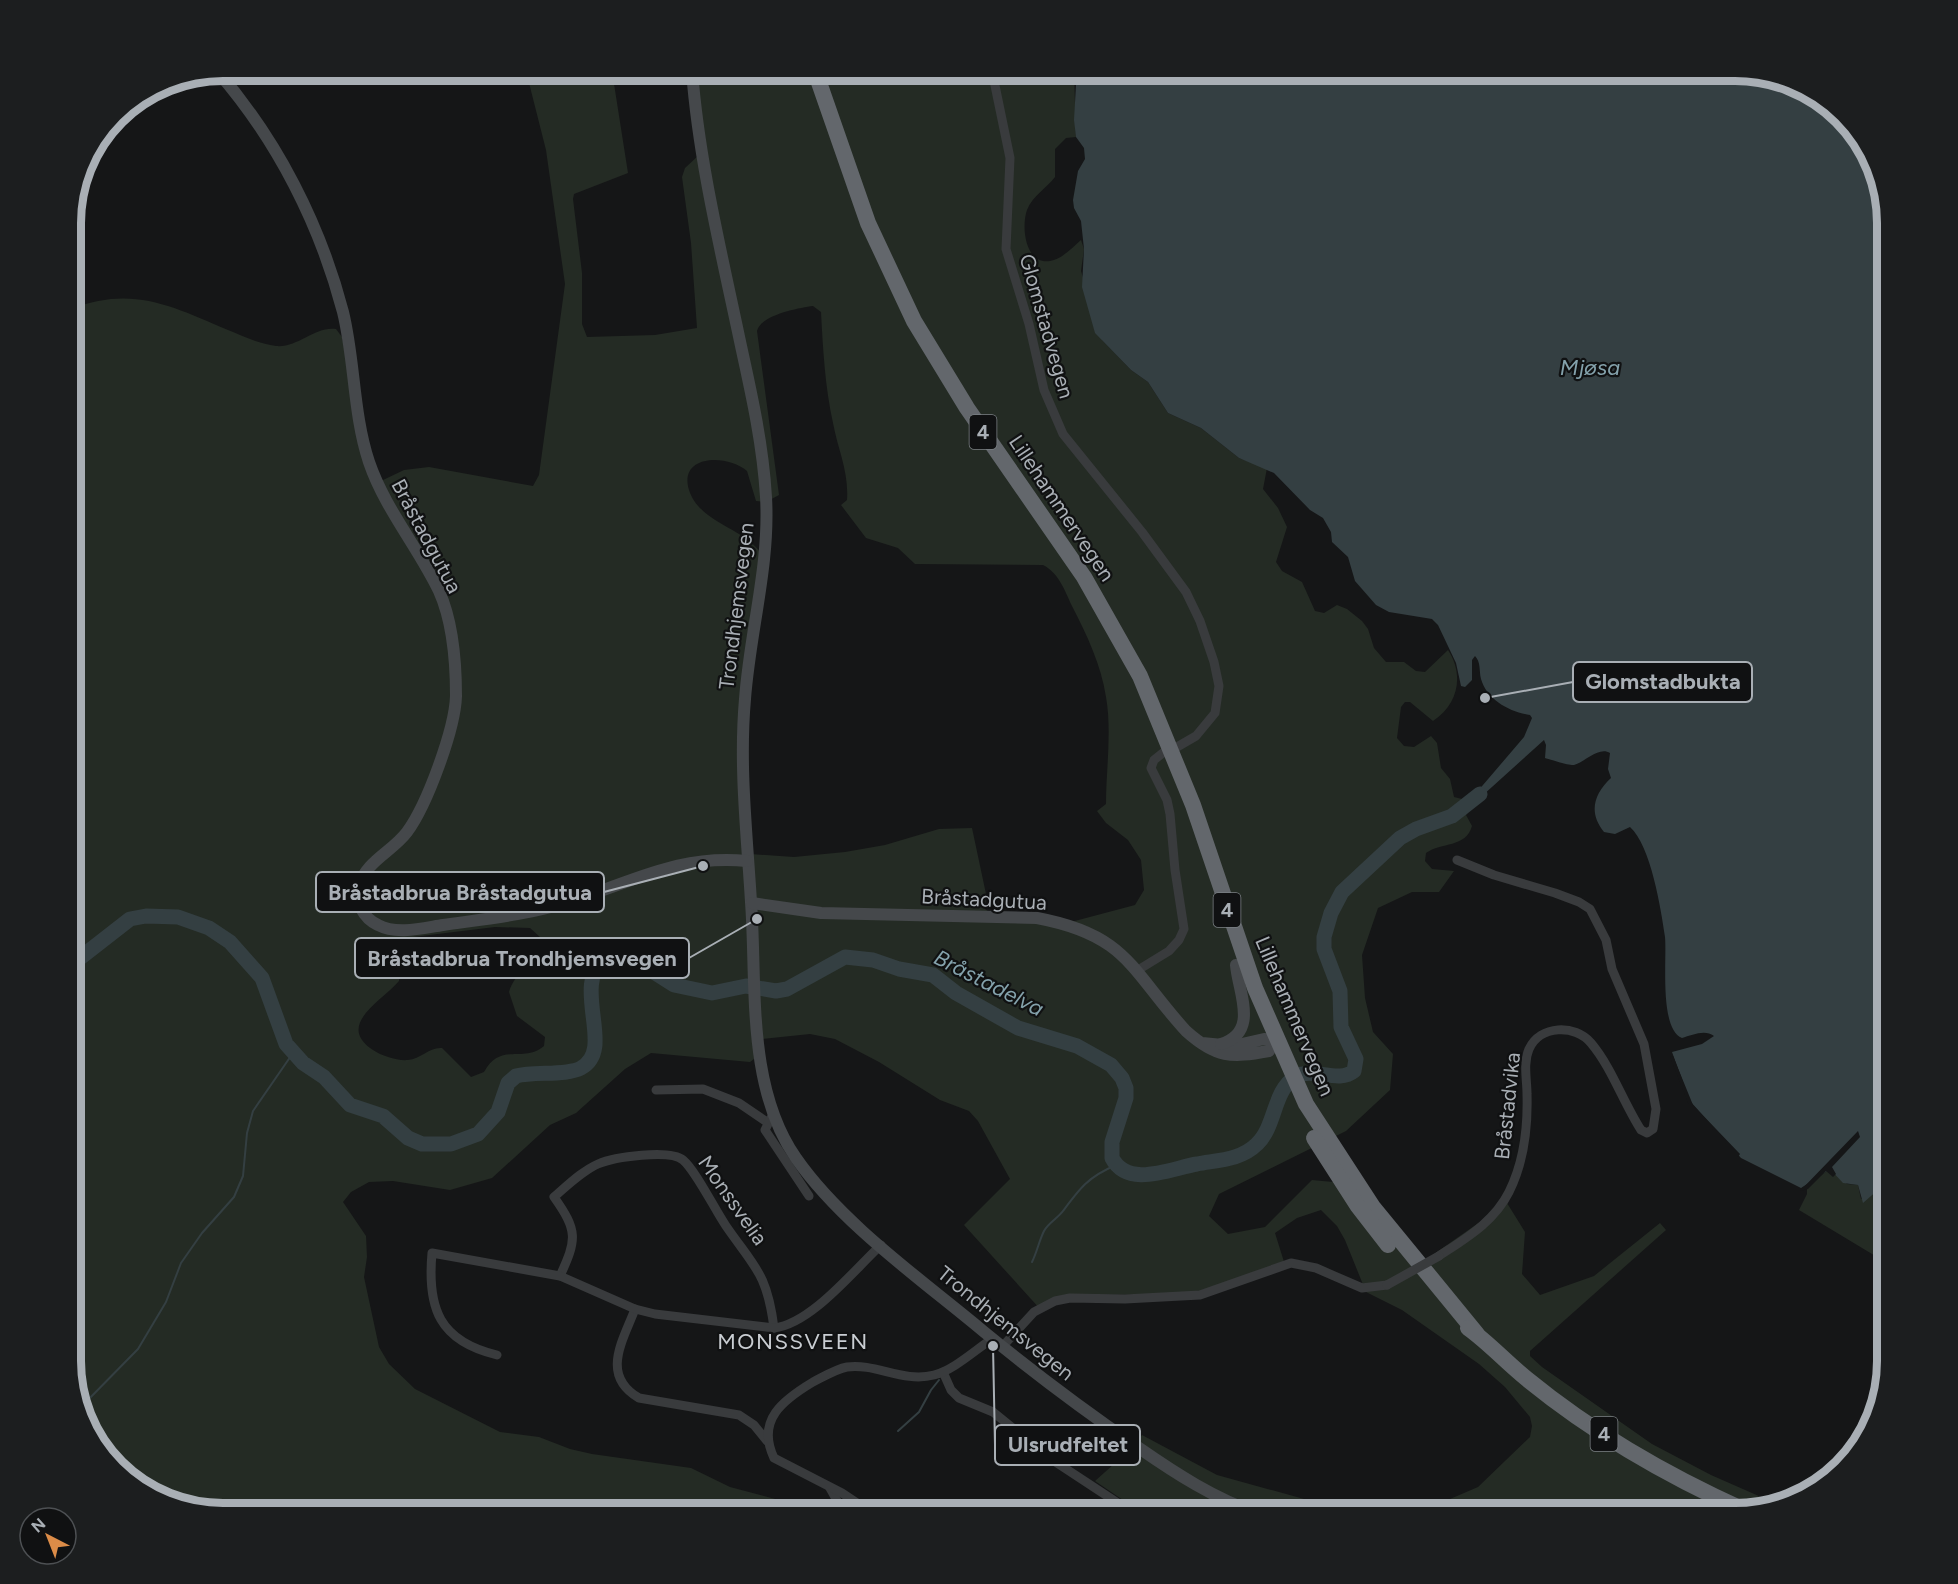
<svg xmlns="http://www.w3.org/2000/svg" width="1958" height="1584" font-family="Figtree,sans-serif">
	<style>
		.green { fill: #242b24; fill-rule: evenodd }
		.water { fill: #343f42 }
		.pier { fill: #151617 }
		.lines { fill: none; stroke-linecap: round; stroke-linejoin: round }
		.stream { stroke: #343f42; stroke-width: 2 }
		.river { stroke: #343f42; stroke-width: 15 }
		.street { stroke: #393b3d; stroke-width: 9 }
		.secondary { stroke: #45484b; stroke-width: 12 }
		.highway { stroke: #63676c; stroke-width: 16 }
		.street-bridge { stroke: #393b3d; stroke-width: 9 }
		.labels { text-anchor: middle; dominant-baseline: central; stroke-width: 4.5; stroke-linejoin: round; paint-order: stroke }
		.shield { fill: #101112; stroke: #7b8084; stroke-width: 1.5 }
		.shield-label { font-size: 20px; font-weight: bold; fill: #a9afb5 }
		.street-label { font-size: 21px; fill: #a9afb5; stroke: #101112 }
		.water-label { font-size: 22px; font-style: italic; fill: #84a2ac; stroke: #101112 }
		.neighbourhood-label { font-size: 22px; letter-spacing: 1.5px; fill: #c9cdd2; stroke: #101112 }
		.rim { fill: none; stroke: #a9afb5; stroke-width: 8 }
		.leader { fill: none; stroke: #a9afb5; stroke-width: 2 }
		.callout-dot { fill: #a9afb5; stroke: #101112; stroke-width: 2 }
		.callout { fill: #101112; stroke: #a9afb5; stroke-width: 2 }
		.callout-label { font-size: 22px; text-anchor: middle; font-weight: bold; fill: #a9afb5 }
	</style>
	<rect width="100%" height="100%" fill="#151617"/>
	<g class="green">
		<path d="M526,71H612L628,173L574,194L573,199L582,273V324L587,337L655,335L697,328L691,243L682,177L685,168L699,155L695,71H1074L1076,137L1066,138L1055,149V177C1046,189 1033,195 1027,210C1021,227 1025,265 1050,261C1062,259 1072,248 1081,240L1084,249L1081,271L1102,340L1131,370L1148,382L1168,413L1201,428L1239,458L1267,468L1263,489L1278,508L1287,527L1276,562L1282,571L1302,582L1315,611L1324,613L1337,605L1347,609L1362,621L1368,629L1374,648L1386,662H1404L1416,671L1425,672L1448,650C1464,674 1459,704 1433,721L1410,702H1405L1401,707L1397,738L1404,746L1414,747L1431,736L1437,743L1441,768L1450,779L1454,797L1462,799L1477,792L1482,796L1466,815L1472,826C1466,848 1441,842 1426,853L1425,861L1432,869L1454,871L1439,892H1412L1378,908L1362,955L1365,998L1373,1032L1393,1054L1390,1090L1346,1131L1219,1194L1209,1216L1228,1234L1265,1227L1312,1180L1344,1183L1414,1268L1507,1203L1525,1232L1522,1274L1540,1295L1594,1276L1660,1223L1666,1230L1530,1351V1356L1542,1367L1652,1444L1711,1475L1777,1504L1735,1513H1142L1095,1481L1133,1447L1142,1435L1217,1475L1304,1499L1391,1504L1443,1502L1478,1487L1530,1437L1532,1426L1530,1417L1505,1387L1479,1364L1402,1310L1366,1292L1345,1240L1337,1226L1321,1210L1297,1218L1275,1233L1285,1265L1210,1294L1080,1295L1041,1310L964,1225L1010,1179L978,1121L969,1111L940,1100L879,1062L835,1039L810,1034L761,1039L754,1059L750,1062L651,1053L625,1069L576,1113L550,1125L492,1178L450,1190L393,1181L369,1182L351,1192L343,1202L366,1236L367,1257L364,1277L379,1347L389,1364L415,1389L500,1432L539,1437L570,1449L592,1454L691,1468L730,1487L779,1500L769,1513H223L174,1505L123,1476L86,1429L71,1370V309C132,285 172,306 228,330C243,336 259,344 276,346C298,348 315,326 336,329L342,337L362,441L381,481L404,470L429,467L533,486L539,475L565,284L546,150ZM813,306L821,312C823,350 825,386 833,423C838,450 849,472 847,500L841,505L866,538L898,548L915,564L1043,565C1059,573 1065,591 1072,606C1087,635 1101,665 1106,697C1112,731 1106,770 1106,804L1097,811L1106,823L1128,840L1141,860L1144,890L1135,905L1071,922L989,912L985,909L986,894L972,828L939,829L885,845L845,852L794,857L750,854L747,693L760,552C743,528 699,522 689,490C678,454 728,454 747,471L756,501L766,502L779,495L757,331C761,315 798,308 813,306ZM495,927L530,928L540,937C541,958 514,972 509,992L517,1016L545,1037L544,1046C523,1064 501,1041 484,1072L471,1077L442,1048C429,1047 421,1059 408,1060C397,1061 382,1056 373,1050C335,1025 382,1001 399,981L403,948L413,937Z"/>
		<polygon points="1830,1169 1847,1184 1858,1185 1861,1199 1875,1192 1887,1182 1887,1192 1879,1200 1881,1210 1887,1215 1887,1263 1799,1210 1807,1194 1807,1185"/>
	</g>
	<path class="water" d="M1074,71H1735L1793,82L1835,108L1872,156L1887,223V1182L1863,1203L1858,1185L1843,1183L1830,1169L1801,1188L1741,1158L1690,1101L1672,1052L1702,1044L1714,1036C1705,1029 1692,1035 1682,1038C1659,1029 1667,959 1665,937C1661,909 1651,846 1630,827L1615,834L1604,832C1588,812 1594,794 1611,778L1608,769L1610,753C1599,746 1585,762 1574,765C1570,766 1549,759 1545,758L1546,745L1544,740L1482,796L1477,792L1524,737L1532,718L1530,715C1510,712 1487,700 1481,679C1479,671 1481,662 1475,656L1472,660V680L1465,687L1461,686L1456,663L1438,625L1432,619L1389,612L1376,605L1355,581L1348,557L1332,542L1331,532L1323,518L1310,510L1274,473L1239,458L1201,428L1168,413L1148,382L1131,370L1095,333L1082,287L1084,249L1081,221L1074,208L1073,200L1078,171L1085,159L1084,148L1076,137L1074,120L1076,85Z"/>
	<g class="pier">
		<polygon points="1673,1056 1693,1105 1740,1154 1738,1157 1688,1103 1670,1057"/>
		<polygon points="1858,1131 1860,1137 1832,1167 1836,1174 1833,1177 1826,1171 1808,1189 1800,1191"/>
	</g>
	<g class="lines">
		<g class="stream">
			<path d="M1032,1262C1037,1252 1039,1241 1044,1231C1048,1223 1058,1218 1063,1211C1080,1188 1088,1177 1116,1165"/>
			<polyline points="81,1407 138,1349 166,1302 181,1263 202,1233 234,1197 243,1176 247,1133 253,1111 293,1053"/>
			<polyline points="898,1431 919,1412 931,1390 939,1380"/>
		</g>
		<path class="river" d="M71,965L130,919L146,916L178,917L209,928L230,942L262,978L286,1044L303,1063L324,1077L350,1105L383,1116L408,1138L422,1144H451L478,1134L498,1112L508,1083L516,1076C534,1071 566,1076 581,1068C616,1049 571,989 604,956L627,955L674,985L712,993L746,986L776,991L787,989L845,957L873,960L899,969L933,975L956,993L1018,1028L1077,1046L1111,1065L1122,1078L1126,1088V1098L1112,1142V1158C1128,1189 1172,1168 1197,1164C1218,1160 1241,1160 1257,1144C1276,1126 1273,1091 1295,1077C1312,1066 1338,1084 1354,1071L1356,1059L1341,1027L1340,991L1324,949V937L1331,913L1342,892L1400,838L1416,829L1452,816L1480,794"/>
		<g class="street">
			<polyline points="992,71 1010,158 1006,249 1029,324 1044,390 1063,434 1142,532 1186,592 1200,621 1214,662 1219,686 1215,713 1196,736 1177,747"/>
			<polyline points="1138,970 1169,951 1179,940 1184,929 1175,870 1170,814 1167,800 1151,768 1154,760 1164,752"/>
			<polyline points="656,1090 703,1089 739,1103 767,1122"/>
			<polyline points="771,1118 765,1130 809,1196"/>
			<path d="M1439,1256C1466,1238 1494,1222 1509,1192C1524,1162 1528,1128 1527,1094C1527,1080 1523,1063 1529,1049C1540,1025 1575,1024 1591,1043C1612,1068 1623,1102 1641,1130L1647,1133L1653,1129L1656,1109L1644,1044L1612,969L1606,940L1590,909L1579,902L1555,893L1494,875L1457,860"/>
			<path d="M560,1276C577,1239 578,1231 554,1197C567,1186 582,1171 598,1164C614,1157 670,1149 683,1160C696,1171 715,1210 726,1226C755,1268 767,1273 774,1328"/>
			<path d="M635,1309C623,1341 600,1375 639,1398L739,1415L754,1425L767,1441"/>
			<polyline points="1002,1347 1034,1312 1055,1301 1070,1298 1125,1299 1200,1295 1291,1263 1316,1268 1362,1288 1387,1285"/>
			<path d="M497,1355C439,1341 427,1308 432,1253L560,1276L635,1309L655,1314L774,1328C811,1324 854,1270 881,1245"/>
			<polyline points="943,1372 951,1390 959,1398 993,1412 1051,1459 1133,1513"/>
			<polyline points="830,1488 844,1513"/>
			<path d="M872,1513L842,1493L774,1458C756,1420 783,1400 813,1382C823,1377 836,1369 847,1367C876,1363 903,1383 934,1375C954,1370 975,1350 992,1339"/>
			<polyline points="922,1513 952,1507 981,1513"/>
		</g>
		<g class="secondary">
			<path d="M692,71C699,163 722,255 741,346C752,396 763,446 766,497C770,565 750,631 745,699C739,767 747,834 751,902C757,985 746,1086 796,1158C841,1223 922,1280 983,1331C1033,1372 1085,1411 1139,1448C1175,1473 1215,1499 1257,1513"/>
			<path d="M218,72C277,140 320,224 343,312C355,361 353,414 369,462C385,509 418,547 439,591C453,622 456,662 456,696C455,729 427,805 407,832C392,852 366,861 359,886C355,902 363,918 378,925C397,935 423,928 443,925C485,919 527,915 568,902C631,883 678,854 747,861"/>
			<path d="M752,903L821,913L1037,918C1128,935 1131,971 1186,1031C1216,1058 1231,1058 1269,1051L1276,1040L1264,1039L1233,1046L1202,1043"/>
			<path d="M1221,1044C1260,1032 1238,992 1236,965"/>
		</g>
		<g class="highway">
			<polyline points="815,71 868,223 914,321 967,408 1084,577 1140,676 1193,805 1255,988 1306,1104 1373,1207 1477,1334"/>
			<polyline points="1314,1138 1357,1205 1388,1245"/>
			<path d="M1468,1328C1489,1343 1507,1363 1527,1379C1593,1433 1668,1476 1746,1511"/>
		</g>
		<polyline class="street-bridge" points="1387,1285 1439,1256"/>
	</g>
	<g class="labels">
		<g class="shield">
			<rect x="969.5" y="415" width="27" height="34" rx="4.5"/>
			<rect x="1213.5" y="893" width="27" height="34" rx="4.5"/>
			<rect x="1590.5" y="1417" width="27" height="34" rx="4.5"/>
		</g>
		<g class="shield-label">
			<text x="983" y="432">4</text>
			<text x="1227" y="910">4</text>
			<text x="1604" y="1434">4</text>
		</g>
		<g class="street-label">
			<text transform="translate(1047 326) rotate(74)">Glomstadvegen</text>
			<text transform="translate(1062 508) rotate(56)">Lillehammervegen</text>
			<text transform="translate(427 536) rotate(62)">Bråstadgutua</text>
			<text transform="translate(736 606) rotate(-83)">Trondhjemsvegen</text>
			<text transform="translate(984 899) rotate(3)">Bråstadgutua</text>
			<text transform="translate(1295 1016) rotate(67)">Lillehammervegen</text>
			<text transform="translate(1507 1106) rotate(-84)">Bråstadvika</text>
			<text transform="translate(733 1200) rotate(55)">Monssvelia</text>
			<text transform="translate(1006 1323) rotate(39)">Trondhjemsvegen</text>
		</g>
		<g class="water-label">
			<text x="1590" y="367">Mjøsa</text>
			<text transform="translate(989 983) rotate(27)">Bråstadelva</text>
		</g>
		<g class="neighbourhood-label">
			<text x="793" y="1341">MONSSVEEN</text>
		</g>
	</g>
	<path d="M0 0H1958V1584H0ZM223 81H1735A142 142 0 0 1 1877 223V1361A142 142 0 0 1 1735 1503H223A142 142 0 0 1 81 1361V223A142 142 0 0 1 223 81Z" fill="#1c1e1f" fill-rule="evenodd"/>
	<path class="rim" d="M223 81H1735A142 142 0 0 1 1877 223V1361A142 142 0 0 1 1735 1503H223A142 142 0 0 1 81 1361V223A142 142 0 0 1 223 81Z"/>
	<path class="leader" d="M1485 698L1573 682M703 866L604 892M757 919L689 958M993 1346L995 1445"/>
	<g class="callout-dot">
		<circle cx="1485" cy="698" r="6"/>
		<circle cx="703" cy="866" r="6"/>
		<circle cx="757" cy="919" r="6"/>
		<circle cx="993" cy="1346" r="6"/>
	</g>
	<g class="callout">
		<rect x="1573" y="662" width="179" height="40" rx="6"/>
		<rect x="316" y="872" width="288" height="40" rx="6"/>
		<rect x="355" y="938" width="334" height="40" rx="6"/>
		<rect x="995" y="1425" width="145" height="40" rx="6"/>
	</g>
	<g class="callout-label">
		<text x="1663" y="689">Glomstadbukta</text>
		<text x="460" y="900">Bråstadbrua Bråstadgutua</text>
		<text x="522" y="966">Bråstadbrua Trondhjemsvegen</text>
		<text x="1068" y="1452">Ulsrudfeltet</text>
	</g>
	<g transform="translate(48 1536) rotate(318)"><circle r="28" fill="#101112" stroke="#4d5053" stroke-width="1.5"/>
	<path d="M0-4.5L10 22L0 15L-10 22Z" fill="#dc8c48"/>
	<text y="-9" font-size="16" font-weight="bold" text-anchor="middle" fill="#a9afb5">N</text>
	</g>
</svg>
